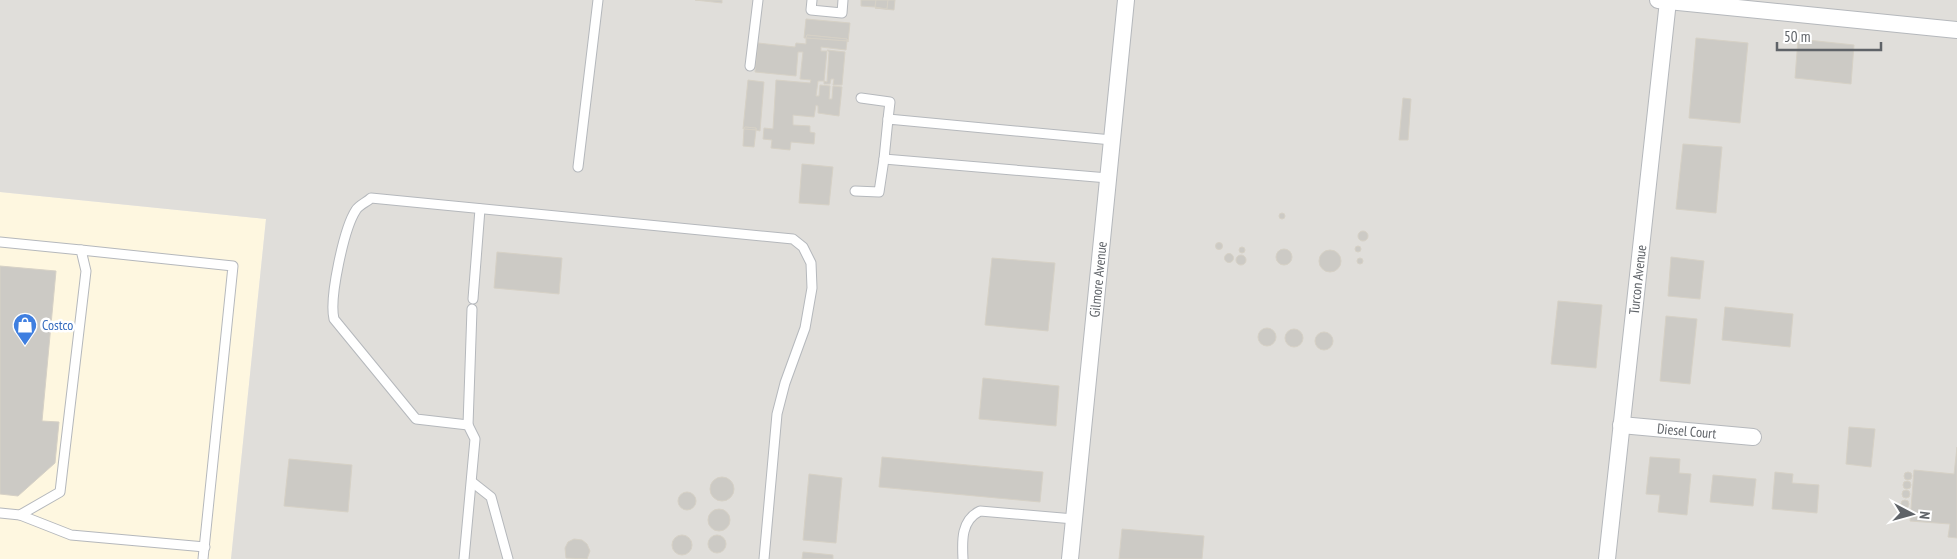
<svg xmlns="http://www.w3.org/2000/svg" width="1957" height="559" font-family="'PT Sans Narrow',sans-serif">
	<style>
		.commercial { fill: #fef7e0 }
		.industrial { fill: #e0deda }
		.building { fill: #cccac5; stroke: #d6d1c6 }
		.lines { fill: none; stroke-linecap: round; stroke-linejoin: round }
		.service-casing { stroke: #b5b8bc; stroke-width: 11 }
		.minor-casing { stroke: #b5b8bc; stroke-width: 18 }
		.service { stroke: #fff; stroke-width: 9 }
		.minor { stroke: #fff; stroke-width: 16 }
		.labels { text-anchor: middle; dominant-baseline: central; stroke-width: 5; stroke-linejoin: round; paint-order: stroke }
		.street-label { font-size: 14px; fill: #5f6368; stroke: #fff }
		.shop-label { font-size: 14px; fill: #366cbe; stroke: #fff; text-anchor: start }
	</style>
	<rect width="100%" height="100%" fill="#f1efe8"/>
	<polygon class="commercial" points="0,192 266,219 231,559 0,559"/>
	<polygon class="industrial" points="0,0 1957,0 1957,559 231,559 266,219 0,192"/>
	<g class="building">
		<polygon points="695,0 722,0 722,3"/>
		<polygon points="861,0 876,0 875,7 861,6"/>
		<polygon points="876,0 888,0 887,9 875,7"/>
		<polygon points="888,0 895,0 894,10 875,8 887,9"/>
		<polygon points="806,19 850,23 848,42 847,39 807,35 806,38 804,38"/>
		<polygon points="807,35 847,39 847,41 806,38"/>
		<polygon points="806,38 847,41 846,50 821,47 821,51 827,51 824,81 818,81 816,96 819,96 820,85 830,86 829,99 832,99 833,86 842,87 839,116 818,113 818,106 816,105 814,117 793,115 793,125 810,126 810,132 815,133 814,144 791,142 790,150 771,148 772,140 763,139 764,128 773,129 776,80 810,83 811,80 800,79 803,52 798,52 796,76 755,72 758,43 795,47 796,43 806,44"/>
		<polygon points="1696,38 1748,43 1740,123 1689,118"/>
		<polygon points="1798,39 1854,45 1851,84 1795,78"/>
		<polygon points="827,50 845,52 842,85 833,85 834,79 831,79 830,84 824,84 824,81 827,82 829,52"/>
		<polygon points="748,80 764,82 760,131 756,130 756,128 745,127 743,129"/>
		<polygon points="1403,98 1411,99 1408,140 1399,140"/>
		<polygon points="745,127 756,128 756,130 744,129"/>
		<polygon points="744,129 756,130 754,147 743,146"/>
		<polygon points="1683,144 1722,147 1716,213 1676,209"/>
		<polygon points="802,164 833,167 829,205 799,203"/>
		<circle cx="1282" cy="216" r="3"/>
		<circle cx="1363" cy="236" r="5"/>
		<circle cx="1219" cy="246" r="3.5"/>
		<circle cx="1358" cy="249" r="3"/>
		<circle cx="1242" cy="250" r="3"/>
		<circle cx="1284" cy="257" r="8"/>
		<circle cx="1330" cy="261" r="11"/>
		<polygon points="497,252 562,258 559,294 494,288"/>
		<circle cx="1229" cy="258" r="4.5"/>
		<circle cx="1241" cy="260" r="5"/>
		<polygon points="1671,257 1704,261 1700,299 1668,296"/>
		<circle cx="1360" cy="261" r="3"/>
		<polygon points="992,258 1055,263 1048,331 985,325"/>
		<polygon points="0,266 56,271 42,421 59,422 55,463 18,496 0,494"/>
		<polygon points="1558,301 1602,305 1596,368 1551,364"/>
		<polygon points="1725,307 1793,314 1790,347 1722,340"/>
		<polygon points="1666,316 1697,319 1690,384 1660,381"/>
		<circle cx="1267" cy="337" r="9"/>
		<circle cx="1294" cy="338" r="9"/>
		<circle cx="1324" cy="341" r="9"/>
		<polygon points="983,378 1059,386 1056,426 979,419"/>
		<polygon points="1849,427 1875,429 1871,467 1846,464"/>
		<polygon points="1957,447 1957,538 1948,537 1950,524 1910,521 1914,470 1954,474"/>
		<polygon points="882,457 1043,472 1040,502 879,487"/>
		<polygon points="1650,457 1680,459 1679,473 1691,474 1687,515 1658,512 1660,495 1646,494"/>
		<polygon points="289,459 352,465 348,512 284,506"/>
		<circle cx="1908" cy="476" r="4"/>
		<polygon points="1775,472 1793,474 1792,483 1819,485 1817,513 1772,509"/>
		<polygon points="809,474 842,478 836,543 803,540"/>
		<polygon points="1713,475 1756,479 1753,506 1710,502"/>
		<circle cx="722" cy="489" r="12"/>
		<circle cx="1907" cy="485" r="4"/>
		<circle cx="1906" cy="494" r="4"/>
		<circle cx="687" cy="501" r="9"/>
		<circle cx="1905" cy="504" r="4"/>
		<circle cx="719" cy="520" r="11"/>
		<circle cx="1904" cy="513" r="4"/>
		<polygon points="1122,529 1204,536 1202,559 1119,559"/>
		<circle cx="717" cy="544" r="9"/>
		<circle cx="682" cy="545" r="10"/>
		<polygon points="574,539 582,540 587,544 590,551 587,559 566,558 565,548 568,542"/>
		<polygon points="803,552 833,555 833,559 802,559"/>
	</g>
	<g class="lines">
		<g class="service-casing">
			<g id="service">
				<polyline points="812,0 811,10 842,13 843,0"/>
				<polyline points="750,66 758,0"/>
				<polyline points="861,98 890,102 888,119"/>
				<polyline points="578,167 598,0"/>
				<polyline points="1108,178 884,159 888,119 1112,140"/>
				<polyline points="855,191 879,192 884,159"/>
				<polyline points="0,242 81,250 86,271 60,492 20,515 0,513"/>
				<polyline points="81,250 233,266 203,559"/>
				<polyline points="473,299 480,209"/>
				<polyline points="468,425 472,309"/>
				<polyline points="472,482 491,497 508,559"/>
				<polyline points="20,515 71,535 205,547"/>
				<path d="M464,559L475,439L468,425L416,419L334,319C329,298 344,228 356,210C359,205 367,202 371,198L793,239L803,247L811,263L812,288L805,328L785,383L777,414L764,559"/>
				<path d="M963,559C962,541 961,520 980,511L1074,519"/>
			</g>
		</g>
		<g class="minor-casing">
			<g id="minor">
				<polyline points="1658,0 1957,30"/>
				<path id="s1" d="M1621,425L1753,437"/>
				<path id="s2" d="M1070,559L1126,0"/>
				<path id="s3" d="M1607,559L1668,1"/>
			</g>
		</g>
		<use href="#service" class="service"/>
		<use href="#minor" class="minor"/>
	</g>
	<defs>
		<g id="shop-pin" transform="scale(1.25)"><path d="M0 17L-7.5 6A9.5 9.5 0 1 1 7.5 6Z" fill="#3f7fe0" stroke="#fff"/><path d="M-5-2.5h2.3a2.7 3.5 0 0 1 5.4 0H5L5.5 6h-11ZM-1.5-2.5h3a1.5 2.3 0 0 0-3 0Z" fill="#fff"/></g>
	</defs>
	<g fill-rule="evenodd">
		<use href="#shop-pin" x="25" y="325"/>
	</g>
	<g class="labels">
		<g class="street-label">
			<text stroke="none"><textPath href="#s2" startOffset="281">Gilmore Avenue</textPath></text>
			<text stroke="none"><textPath href="#s3" startOffset="281">Turcon Avenue</textPath></text>
			<text stroke="none"><textPath href="#s1" startOffset="66">Diesel Court</textPath></text>
		</g>
		<g class="shop-label">
			<text x="42" y="325">Costco</text>
		</g>
	</g>
	<g transform="translate(1912 514) rotate(96)" stroke="#ffffff" stroke-width="4" paint-order="stroke">
	<path d="M0-4L9 19L0 12L-9 19Z" fill="#5f6368"/>
	<text y="-8" font-size="14" font-weight="bold" text-anchor="middle" fill="#5f6368">N</text>
	</g>
	<path d="M1777 42v8h104v-8" fill="none" stroke="#5f6368" stroke-width="2.5"/>
	<text x="1784" y="42" font-size="15" fill="#5f6368" stroke="#ffffff" stroke-width="4" paint-order="stroke">50 m</text>
</svg>
